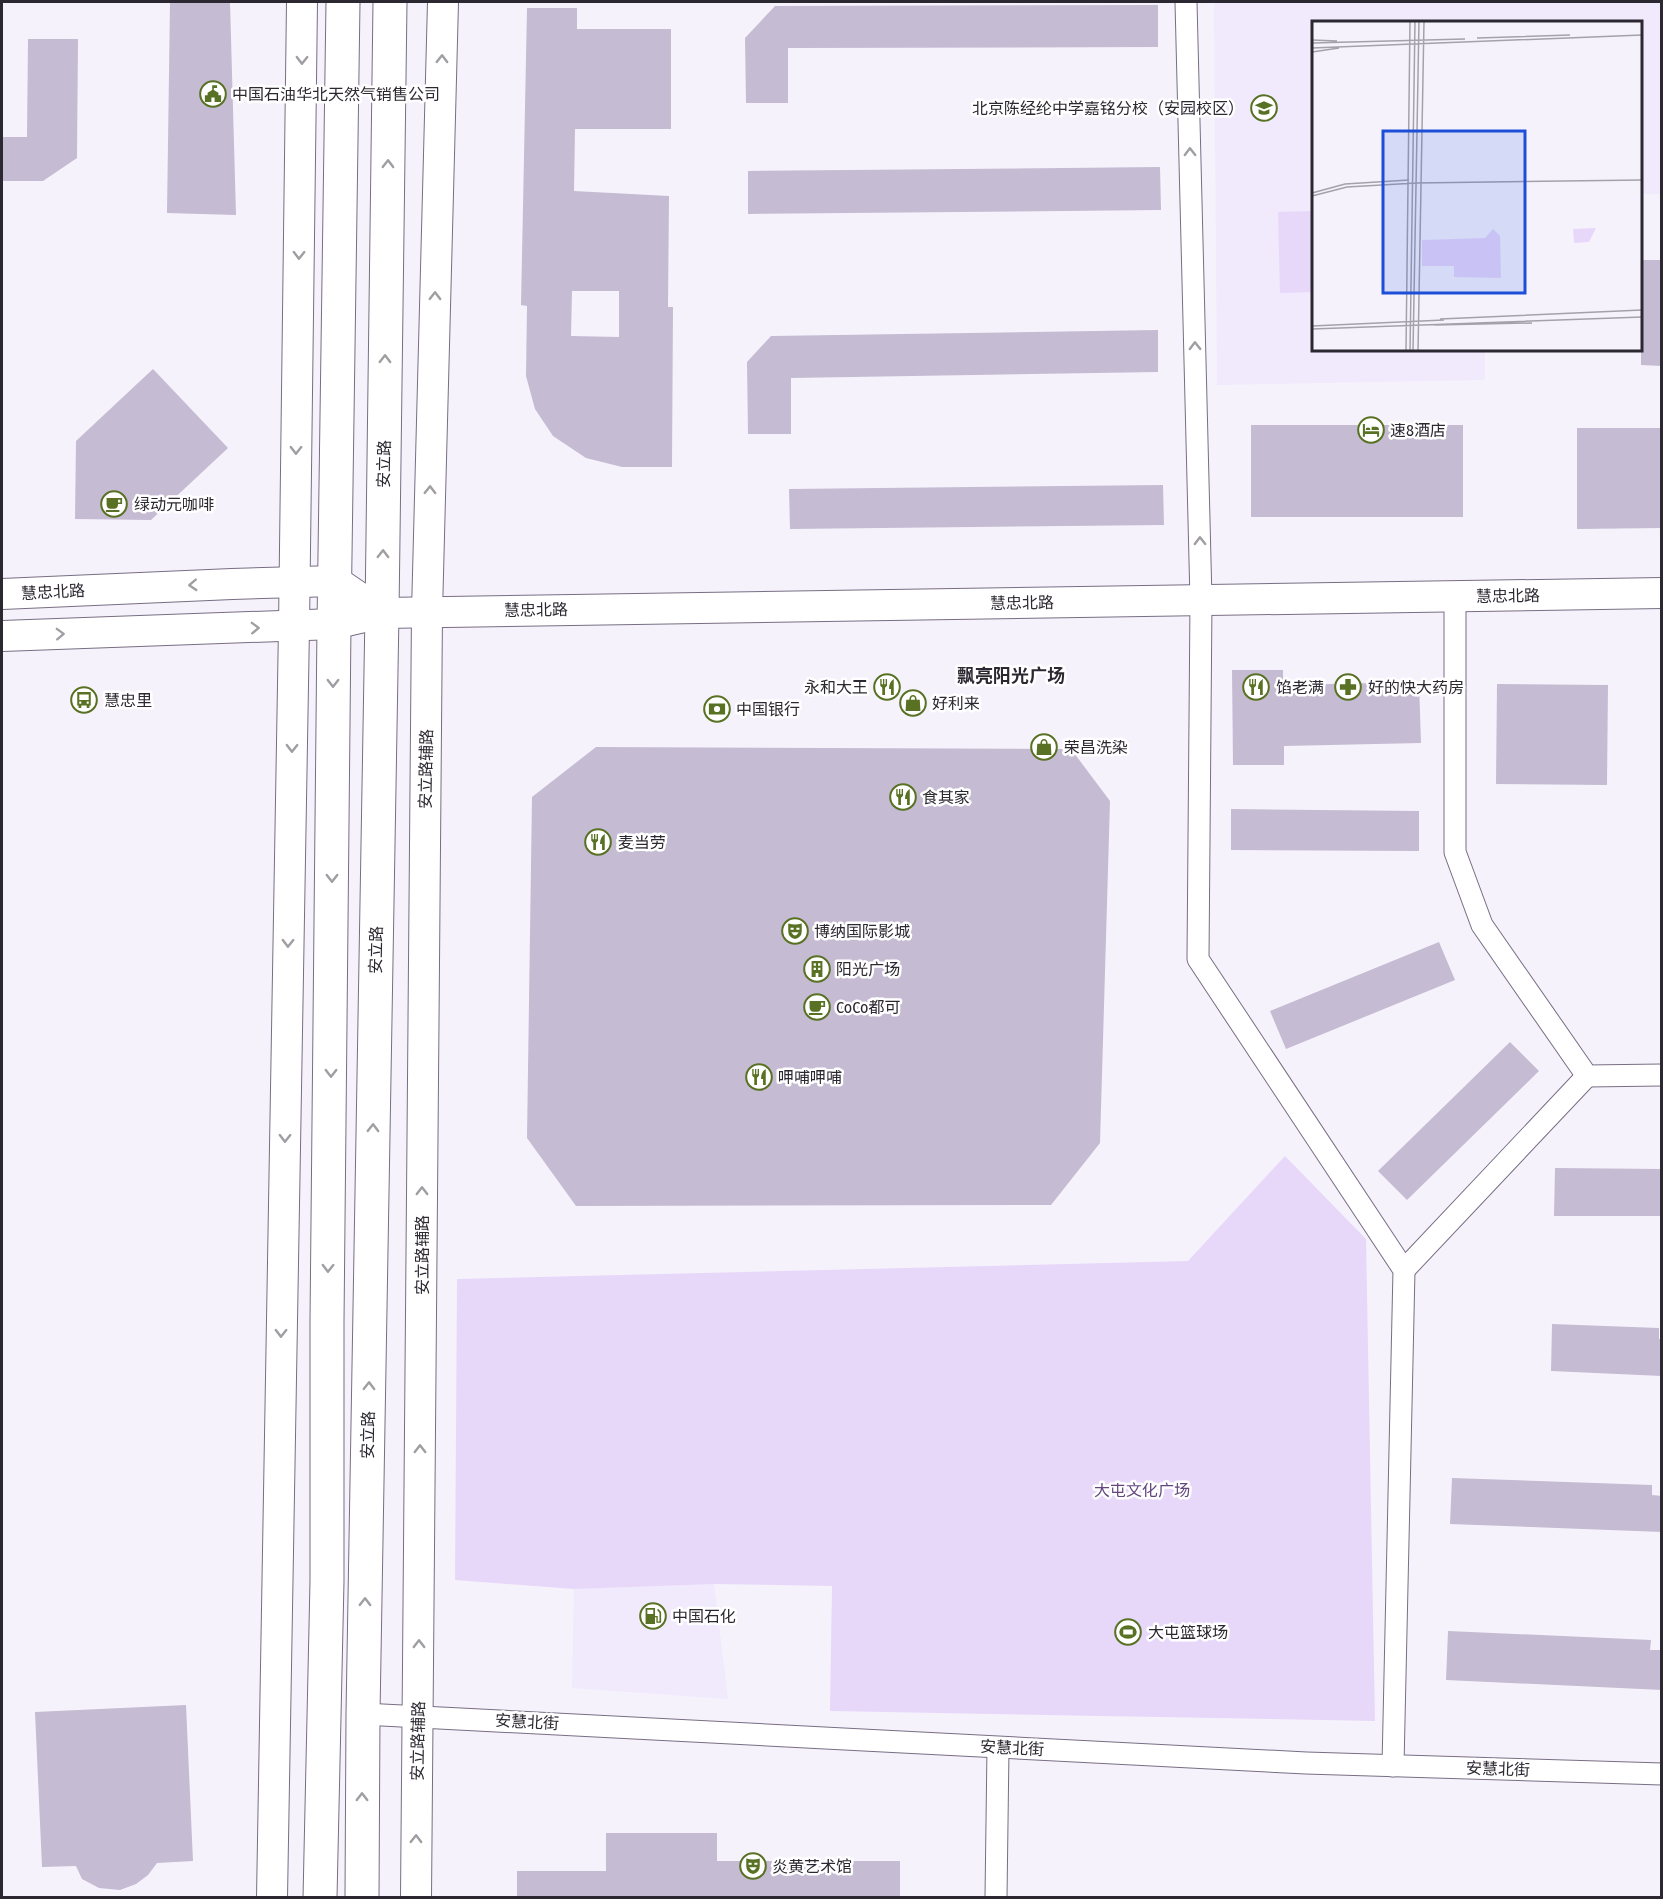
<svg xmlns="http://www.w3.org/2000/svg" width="1663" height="1899" font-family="'Fira Sans Condensed','Noto Sans SC',sans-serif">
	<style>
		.built { fill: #f1e9fc }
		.green { fill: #e7d8fa }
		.building { fill: #c5bbd2; fill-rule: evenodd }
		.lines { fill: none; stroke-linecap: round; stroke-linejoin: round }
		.street-casing { stroke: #786e83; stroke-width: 23 }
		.secondary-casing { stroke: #786e83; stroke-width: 32 }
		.primary-casing { stroke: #786e83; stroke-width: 35 }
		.street { stroke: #fff; stroke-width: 21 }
		.secondary { stroke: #fff; stroke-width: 30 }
		.primary { stroke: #fff; stroke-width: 33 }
		.oneway { stroke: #a09ea2 }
		.labels { text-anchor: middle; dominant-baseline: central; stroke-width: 5; stroke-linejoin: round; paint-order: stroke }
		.poi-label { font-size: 16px; fill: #2c2831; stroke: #fff; text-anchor: start }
		.street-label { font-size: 16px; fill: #2c2831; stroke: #fff }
		.park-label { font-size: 16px; fill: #62477f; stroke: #fff }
		.neighbourhood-label { font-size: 18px; font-weight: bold; fill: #2c2831; stroke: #fff }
		.inset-road { fill: none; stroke: #a5a1ab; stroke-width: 1.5 }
		.view { fill: #1d4ed8; fill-opacity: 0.15; stroke: #1d4ed8; stroke-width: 3 }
		.inset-edge { fill: none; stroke: #2c2831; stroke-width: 3 }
	</style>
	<rect width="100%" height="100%" fill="#f6f2fc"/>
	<g class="built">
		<polygon points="1214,2 1661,2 1661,194 1641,194 1640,22 1314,22 1314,350 1485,350 1485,380 1217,385"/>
		<polygon points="714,1584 728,1699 572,1688 574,1589"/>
	</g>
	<g class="green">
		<polygon points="1313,211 1313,292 1280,293 1278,212"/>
		<polygon points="1285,1156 1366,1239 1375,1721 830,1711 832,1586 714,1584 574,1589 455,1580 457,1279 1188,1261"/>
	</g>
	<g class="building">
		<polygon points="170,2 230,2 236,215 167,213"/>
		<polygon points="1158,5 1158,47 788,48 788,103 746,103 745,38 775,6"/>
		<path d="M527,8H577V29H671V129H575L574,191L669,196L668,307H673L672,467H622L586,458L553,436L535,409L526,376L527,306L521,305ZM572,291H619V337L571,336Z"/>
		<polygon points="28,39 78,39 77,158 43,181 2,181 2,137 27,137"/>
		<polygon points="1160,167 1161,210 748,214 748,171"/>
		<polygon points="1641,260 1662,260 1662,366 1641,365"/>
		<polygon points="1158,330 1158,372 791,378 791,434 748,434 747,362 771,336"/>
		<polygon points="153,369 228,448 151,520 75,519 76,441"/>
		<rect x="1251" y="425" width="212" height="92"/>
		<polygon points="1577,428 1662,428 1662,528 1577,529"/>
		<polygon points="1163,485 1164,525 790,529 789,489"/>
		<polygon points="1232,670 1283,670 1283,685 1419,682 1421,743 1284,746 1284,765 1233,765"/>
		<polygon points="1497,684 1608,685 1607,785 1496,784"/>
		<polygon points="596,747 1071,749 1110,801 1100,1143 1051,1205 576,1206 527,1138 532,797"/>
		<polygon points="1231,809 1419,811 1419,851 1231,850"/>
		<polygon points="1439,942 1455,980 1286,1049 1270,1011"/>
		<polygon points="1510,1042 1539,1071 1407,1200 1378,1171"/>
		<polygon points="1555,1168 1661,1169 1662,1216 1554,1216"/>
		<polygon points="1552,1324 1659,1328 1659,1339 1662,1339 1662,1376 1551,1371"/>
		<polygon points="1452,1478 1652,1485 1652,1495 1662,1496 1662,1532 1450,1524"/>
		<polygon points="1448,1631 1651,1640 1650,1650 1662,1650 1662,1690 1446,1680"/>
		<polygon points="186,1705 193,1861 157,1863 148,1875 136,1884 120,1890 99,1888 82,1879 76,1866 42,1867 35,1712"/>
		<polygon points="606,1833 717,1833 717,1861 900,1861 900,1898 517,1898 517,1871 606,1871"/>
	</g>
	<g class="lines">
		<g class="street-casing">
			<g id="street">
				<polyline points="1186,2 1201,600 1198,959 1404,1270 1393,1766"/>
				<polyline points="1455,596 1455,852 1482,925 1587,1076 1662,1075"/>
				<polyline points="1404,1270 1587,1076"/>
				<polyline points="363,1714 1306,1763 1662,1774"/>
				<polyline points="996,1898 998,1748"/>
			</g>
		</g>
		<g class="secondary-casing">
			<g id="secondary">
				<polyline points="2,594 232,584 335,581 382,613"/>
				<polyline points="2,636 334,624 382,613 1662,593"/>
				<polyline points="272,1898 294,627 302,2"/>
				<polyline points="416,1898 427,612 443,2"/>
			</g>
		</g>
		<g class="primary-casing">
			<g id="primary">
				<polyline points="320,1898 327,1581 327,1322 334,624 343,2"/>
				<polyline points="362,1898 363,1714 382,613 390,2"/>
			</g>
		</g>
		<use href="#street" class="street"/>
		<use href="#secondary" class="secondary"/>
		<use href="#primary" class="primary"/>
	</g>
	<defs><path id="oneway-chevron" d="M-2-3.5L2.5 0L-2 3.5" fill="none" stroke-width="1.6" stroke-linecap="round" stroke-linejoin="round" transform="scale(1.5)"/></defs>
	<g class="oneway">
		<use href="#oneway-chevron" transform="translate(442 59) rotate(-89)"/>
		<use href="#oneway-chevron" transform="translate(302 60) rotate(91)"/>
		<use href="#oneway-chevron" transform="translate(1190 152) rotate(-91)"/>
		<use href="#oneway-chevron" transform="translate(388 164) rotate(-89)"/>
		<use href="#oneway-chevron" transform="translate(299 255) rotate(91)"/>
		<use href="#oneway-chevron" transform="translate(435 296) rotate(-89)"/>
		<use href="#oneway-chevron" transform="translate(1195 346) rotate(-91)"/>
		<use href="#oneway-chevron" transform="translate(385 359) rotate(-89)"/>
		<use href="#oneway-chevron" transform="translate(296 450) rotate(91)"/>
		<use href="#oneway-chevron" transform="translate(430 490) rotate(-89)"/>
		<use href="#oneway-chevron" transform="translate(1200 541) rotate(-91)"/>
		<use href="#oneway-chevron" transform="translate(383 554) rotate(-89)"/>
		<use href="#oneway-chevron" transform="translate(193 585) rotate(177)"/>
		<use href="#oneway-chevron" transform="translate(255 628) rotate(-2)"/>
		<use href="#oneway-chevron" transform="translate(60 634) rotate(-2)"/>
		<use href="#oneway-chevron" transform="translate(333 683) rotate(90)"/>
		<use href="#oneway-chevron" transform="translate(292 748) rotate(91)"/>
		<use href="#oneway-chevron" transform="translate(332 878) rotate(90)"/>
		<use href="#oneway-chevron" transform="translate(288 943) rotate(91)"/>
		<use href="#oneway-chevron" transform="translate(331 1073) rotate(90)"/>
		<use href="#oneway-chevron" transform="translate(373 1128) rotate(-89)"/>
		<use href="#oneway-chevron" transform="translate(285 1138) rotate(91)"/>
		<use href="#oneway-chevron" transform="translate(422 1191) rotate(-90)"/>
		<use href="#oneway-chevron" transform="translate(328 1268) rotate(91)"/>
		<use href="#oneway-chevron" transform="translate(281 1333) rotate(91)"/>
		<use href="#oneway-chevron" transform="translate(369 1386) rotate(-89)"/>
		<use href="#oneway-chevron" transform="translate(420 1449) rotate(-90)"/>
		<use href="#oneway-chevron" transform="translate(365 1602) rotate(-89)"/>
		<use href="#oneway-chevron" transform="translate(419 1644) rotate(-90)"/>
		<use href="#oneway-chevron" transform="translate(362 1797) rotate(-90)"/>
		<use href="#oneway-chevron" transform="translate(416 1839) rotate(-89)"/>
	</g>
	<defs>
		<g id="civic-ring" transform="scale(1.35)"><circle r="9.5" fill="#fff" stroke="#587123" stroke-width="1.5"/><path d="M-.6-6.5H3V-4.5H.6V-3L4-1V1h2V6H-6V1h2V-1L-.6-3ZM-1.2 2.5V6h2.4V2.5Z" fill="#587123"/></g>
		<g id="school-ring" transform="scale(1.35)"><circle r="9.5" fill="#fff" stroke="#587123" stroke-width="1.5"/><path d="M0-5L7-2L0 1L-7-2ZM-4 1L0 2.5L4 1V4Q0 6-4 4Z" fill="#587123"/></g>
		<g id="hotel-ring" transform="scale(1.35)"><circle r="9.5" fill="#fff" stroke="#587123" stroke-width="1.5"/><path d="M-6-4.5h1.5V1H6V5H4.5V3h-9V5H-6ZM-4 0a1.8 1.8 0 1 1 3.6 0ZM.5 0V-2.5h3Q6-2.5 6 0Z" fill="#587123"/></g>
		<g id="cafe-ring" transform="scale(1.35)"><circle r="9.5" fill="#fff" stroke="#587123" stroke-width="1.5"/><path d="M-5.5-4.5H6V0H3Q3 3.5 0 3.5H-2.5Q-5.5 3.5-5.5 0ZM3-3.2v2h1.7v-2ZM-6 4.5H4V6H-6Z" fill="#587123"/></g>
		<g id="restaurant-ring" transform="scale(1.35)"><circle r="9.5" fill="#fff" stroke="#587123" stroke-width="1.5"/><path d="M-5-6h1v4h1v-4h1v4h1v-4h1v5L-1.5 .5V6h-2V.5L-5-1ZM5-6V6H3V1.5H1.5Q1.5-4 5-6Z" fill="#587123"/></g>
		<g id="pharmacy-ring" transform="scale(1.35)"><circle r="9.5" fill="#fff" stroke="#587123" stroke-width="1.5"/><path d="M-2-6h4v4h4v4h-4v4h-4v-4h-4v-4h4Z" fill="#587123"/></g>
		<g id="bus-ring" transform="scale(1.35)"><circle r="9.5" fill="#fff" stroke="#587123" stroke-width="1.5"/><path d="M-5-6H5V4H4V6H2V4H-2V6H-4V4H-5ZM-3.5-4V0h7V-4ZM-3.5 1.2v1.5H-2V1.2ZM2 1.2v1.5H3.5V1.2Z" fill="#587123"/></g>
		<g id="shop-ring" transform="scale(1.35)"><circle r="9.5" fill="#fff" stroke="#587123" stroke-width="1.5"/><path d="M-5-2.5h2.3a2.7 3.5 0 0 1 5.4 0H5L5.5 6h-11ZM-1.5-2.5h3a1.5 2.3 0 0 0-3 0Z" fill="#587123"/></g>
		<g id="bank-ring" transform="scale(1.35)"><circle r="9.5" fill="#fff" stroke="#587123" stroke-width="1.5"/><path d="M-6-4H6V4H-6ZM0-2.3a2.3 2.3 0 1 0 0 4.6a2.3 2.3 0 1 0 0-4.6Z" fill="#587123"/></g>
		<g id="theatre-ring" transform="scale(1.35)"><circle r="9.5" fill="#fff" stroke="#587123" stroke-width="1.5"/><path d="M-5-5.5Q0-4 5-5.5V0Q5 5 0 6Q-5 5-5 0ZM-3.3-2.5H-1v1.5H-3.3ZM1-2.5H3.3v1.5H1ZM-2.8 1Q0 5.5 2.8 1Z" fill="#587123"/></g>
		<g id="building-ring" transform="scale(1.35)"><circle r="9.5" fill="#fff" stroke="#587123" stroke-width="1.5"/><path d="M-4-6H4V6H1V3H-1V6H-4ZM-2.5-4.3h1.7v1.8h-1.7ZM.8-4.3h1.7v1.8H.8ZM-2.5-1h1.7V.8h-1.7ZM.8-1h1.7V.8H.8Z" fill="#587123"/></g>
		<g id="fuel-ring" transform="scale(1.35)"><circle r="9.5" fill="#fff" stroke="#587123" stroke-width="1.5"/><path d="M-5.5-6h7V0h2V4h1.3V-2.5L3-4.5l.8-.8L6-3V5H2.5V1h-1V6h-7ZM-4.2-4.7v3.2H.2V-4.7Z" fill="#587123"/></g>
		<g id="stadium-ring" transform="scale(1.35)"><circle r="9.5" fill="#fff" stroke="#587123" stroke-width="1.5"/><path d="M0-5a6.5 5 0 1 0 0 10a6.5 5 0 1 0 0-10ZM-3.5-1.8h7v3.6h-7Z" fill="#587123"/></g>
	</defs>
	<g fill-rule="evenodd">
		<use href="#civic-ring" x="213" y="94"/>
		<use href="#school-ring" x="1264" y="108"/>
		<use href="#hotel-ring" x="1371" y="430"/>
		<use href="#cafe-ring" x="114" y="504"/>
		<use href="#restaurant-ring" x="887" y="687"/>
		<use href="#restaurant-ring" x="1256" y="687"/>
		<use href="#pharmacy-ring" x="1348" y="687"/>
		<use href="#bus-ring" x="84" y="700"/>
		<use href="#shop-ring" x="913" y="703"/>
		<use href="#bank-ring" x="717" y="709"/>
		<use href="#shop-ring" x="1044" y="747"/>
		<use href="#restaurant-ring" x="903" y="797"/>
		<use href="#restaurant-ring" x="598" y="842"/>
		<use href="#theatre-ring" x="795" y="931"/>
		<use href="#building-ring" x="817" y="969"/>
		<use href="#cafe-ring" x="817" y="1007"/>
		<use href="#restaurant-ring" x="759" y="1077"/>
		<use href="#fuel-ring" x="653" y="1616"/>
		<use href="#stadium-ring" x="1128" y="1632"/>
		<use href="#theatre-ring" x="753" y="1866"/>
	</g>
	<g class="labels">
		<g class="poi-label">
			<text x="232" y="94">中国石油华北天然气销售公司</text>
			<text x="1244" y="108" text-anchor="end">北京陈经纶中学嘉铭分校（安园校区）</text>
			<text x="1390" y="430">速8酒店</text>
			<text x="134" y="504">绿动元咖啡</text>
			<text x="868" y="687" text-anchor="end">永和大王</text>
			<text x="1276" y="687">馅老满</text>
			<text x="1368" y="687">好的快大药房</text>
			<text x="104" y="700">慧忠里</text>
			<text x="932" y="703">好利来</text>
			<text x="736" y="709">中国银行</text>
			<text x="1064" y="747">荣昌洗染</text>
			<text x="922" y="797">食其家</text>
			<text x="618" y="842">麦当劳</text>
			<text x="814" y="931">博纳国际影城</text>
			<text x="836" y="969">阳光广场</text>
			<text x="836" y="1007">CoCo都可</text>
			<text x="778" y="1077">呷哺呷哺</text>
			<text x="672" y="1616">中国石化</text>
			<text x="1148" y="1632">大屯篮球场</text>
			<text x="772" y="1866">炎黄艺术馆</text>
		</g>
		<g class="street-label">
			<text transform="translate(384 464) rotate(-89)">安立路</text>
			<text transform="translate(53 592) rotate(-3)">慧忠北路</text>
			<text transform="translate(1508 596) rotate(-1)">慧忠北路</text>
			<text transform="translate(1022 603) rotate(-1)">慧忠北路</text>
			<text transform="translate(536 610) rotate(-1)">慧忠北路</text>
			<text transform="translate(426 769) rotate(-89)">安立路辅路</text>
			<text transform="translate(376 950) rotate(-89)">安立路</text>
			<text transform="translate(422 1255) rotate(-90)">安立路辅路</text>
			<text transform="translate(368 1435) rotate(-89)">安立路</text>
			<text transform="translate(527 1722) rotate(3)">安慧北街</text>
			<text transform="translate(418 1741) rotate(-89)">安立路辅路</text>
			<text transform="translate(1012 1748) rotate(3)">安慧北街</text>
			<text transform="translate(1498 1769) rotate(2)">安慧北街</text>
		</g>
		<g class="park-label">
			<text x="1142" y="1490">大屯文化广场</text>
		</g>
		<g class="neighbourhood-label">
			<text x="1011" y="676">飘亮阳光广场</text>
		</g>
	</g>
	<g transform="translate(1312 21)">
		<rect width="330" height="330" fill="#f6f2fc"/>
		<path d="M284,207L277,221L262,222L261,208ZM181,208L188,215L189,257L142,256V245H110V219L173,217Z" fill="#e7d8fa"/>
		<path class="inset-road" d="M165,17L258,14M0,19L25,20M0,22L153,18M0,27L330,14M0,31L27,27M0,172L33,163L97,159M0,175L35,166L104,162L330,159M128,298L330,289M123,304L220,302M0,305L132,299M0,308L330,296M94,330L98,0M98,330L103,0M101,330L107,0M106,330L112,0"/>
		<path class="view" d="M71,110H213V272H71Z"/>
		<rect width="330" height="330" class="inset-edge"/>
	</g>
	<rect width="1663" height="1899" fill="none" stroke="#2c2831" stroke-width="6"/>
</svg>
